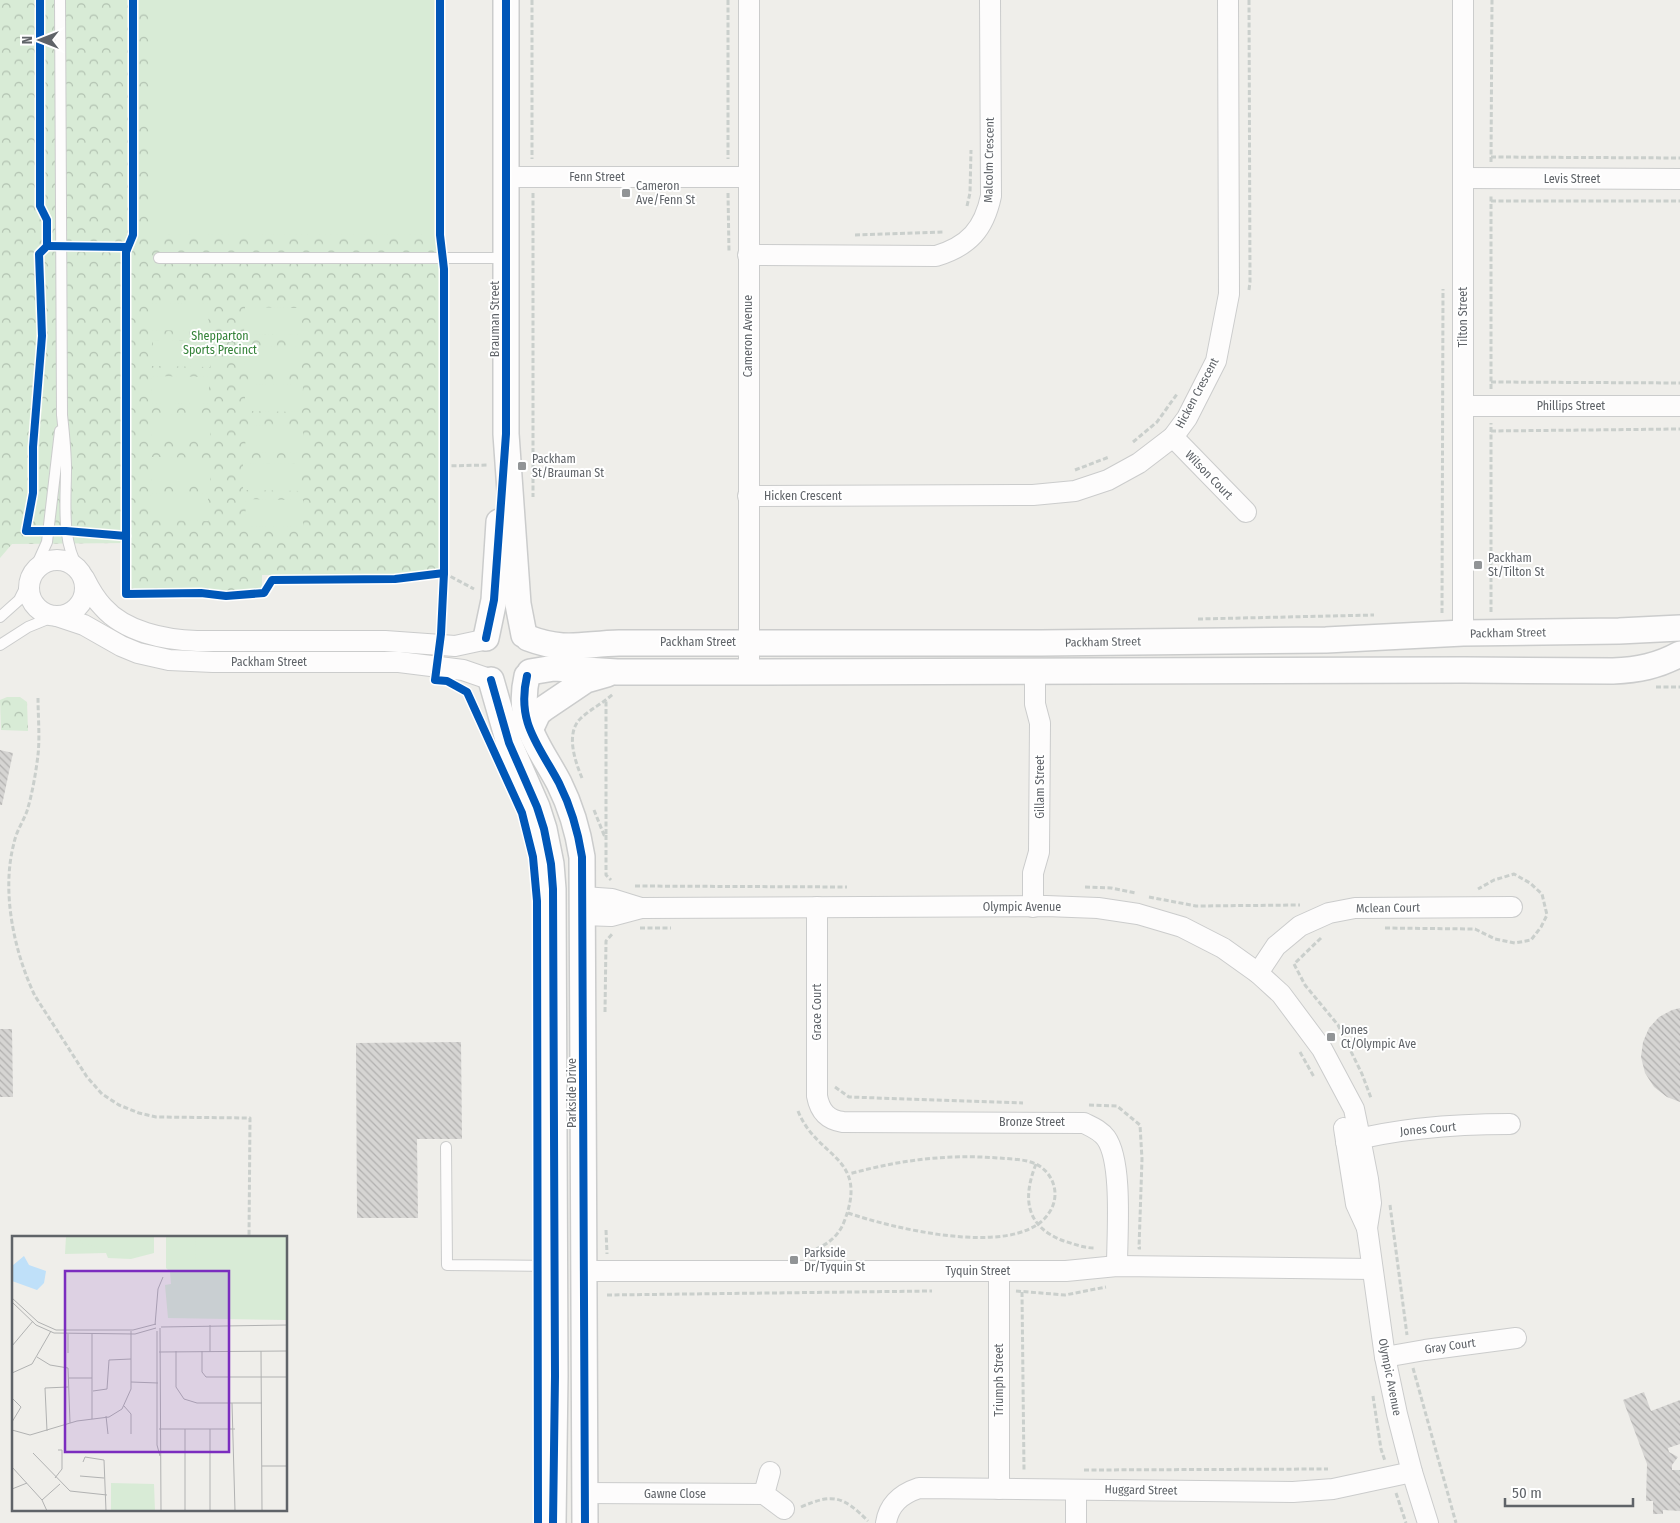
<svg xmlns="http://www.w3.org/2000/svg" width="1680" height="1523" font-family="'Fira Sans Condensed',sans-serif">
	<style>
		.forest { fill: url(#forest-crowns) }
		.garden { fill: #d8ebd6 }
		.building { fill: url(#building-back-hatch) }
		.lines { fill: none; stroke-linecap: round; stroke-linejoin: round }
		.service-casing { stroke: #cbcccc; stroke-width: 12 }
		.minor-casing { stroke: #cbcccc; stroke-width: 22 }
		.tertiary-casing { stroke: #cbcccc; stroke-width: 28 }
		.path { stroke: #cacfcc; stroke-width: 3; stroke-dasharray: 5 2.5; stroke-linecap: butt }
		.service { stroke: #fdfcfc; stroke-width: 10 }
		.minor { stroke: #fdfcfc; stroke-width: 20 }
		.tertiary { stroke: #fdfcfc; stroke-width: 25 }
		.cycleway-casing { stroke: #fff; stroke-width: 11 }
		.cycleway { stroke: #0057b8; stroke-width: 8 }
		.poi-dot { fill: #919496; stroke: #fff; stroke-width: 2 }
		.labels { text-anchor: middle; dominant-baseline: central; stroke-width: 4; stroke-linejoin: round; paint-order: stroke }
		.street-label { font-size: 12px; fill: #5f6368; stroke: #fff }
		.poi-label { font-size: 12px; fill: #5f6368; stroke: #fff; text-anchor: start }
		.park-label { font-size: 12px; fill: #348238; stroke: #fff }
		.inset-road { fill: none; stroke: #b1b2b2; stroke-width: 1 }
		.view { fill: #7b2cbf; fill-opacity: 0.15; stroke: #7b2cbf; stroke-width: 2.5 }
		.inset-edge { fill: none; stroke: #5f6368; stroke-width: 2.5 }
	</style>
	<defs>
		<pattern id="forest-crowns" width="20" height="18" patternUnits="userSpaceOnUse" patternTransform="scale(1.25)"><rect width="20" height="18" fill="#d8ebd6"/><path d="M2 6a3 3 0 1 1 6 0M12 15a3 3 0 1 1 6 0" fill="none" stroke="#b2c2b1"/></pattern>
		<pattern id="building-back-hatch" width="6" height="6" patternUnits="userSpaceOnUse" patternTransform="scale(1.25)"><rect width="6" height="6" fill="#d6d5d3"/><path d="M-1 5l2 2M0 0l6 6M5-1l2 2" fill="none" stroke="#b1b0af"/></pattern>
	</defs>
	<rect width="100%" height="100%" fill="#efeeea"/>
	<g class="forest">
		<polygon points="0,0 438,0 441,569 404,575 262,575 262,591 129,591 128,543 12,544 0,558"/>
		<polygon points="7,697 20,697 27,702 28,731 1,730 0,700"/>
	</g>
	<g class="garden">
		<polygon points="150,0 437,0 437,231 433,235 150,234"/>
		<polygon points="151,303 209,304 208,331 151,330"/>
		<polygon points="245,307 302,308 302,335 244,334"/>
		<polygon points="153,340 211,341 210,367 152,366"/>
		<polygon points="245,346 302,347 302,373 244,373"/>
		<polygon points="152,376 209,377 209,404 151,403"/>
		<polygon points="245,384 303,385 302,412 245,411"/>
		<polygon points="152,414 210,415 210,441 152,441"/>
		<polygon points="246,425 303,426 303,453 245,452"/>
		<polygon points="152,457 210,458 210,484 152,484"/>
		<polygon points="243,463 301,464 301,491 243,490"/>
		<polygon points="151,493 208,494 208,521 150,520"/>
		<polygon points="246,499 303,500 303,527 245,526"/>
	</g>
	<g class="building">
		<polygon points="0,750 13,753 2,805 0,805"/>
		<polygon points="1680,1008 1680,1102 1667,1097 1654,1087 1645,1073 1641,1057 1643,1042 1649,1028 1659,1017 1672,1010"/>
		<polygon points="0,1029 12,1029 13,1097 0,1097"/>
		<polygon points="461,1042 462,1139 417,1139 418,1218 357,1218 356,1043"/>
		<polygon points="1644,1392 1651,1411 1680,1400 1680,1444 1668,1448 1669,1452 1678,1457 1672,1465 1672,1470 1680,1470 1680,1511 1663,1510 1663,1514 1653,1514 1653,1501 1646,1501 1647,1464 1623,1400"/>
	</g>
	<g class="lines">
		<g class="service-casing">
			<g id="service">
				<path d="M60,0L62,415C64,433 66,451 66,469C66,503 61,540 79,570"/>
				<polyline points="159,258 505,258"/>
				<polyline points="33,573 47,542 60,431"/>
				<polyline points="0,617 19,600 30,578"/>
				<polyline points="0,645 28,627 55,616"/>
				<polyline points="446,1147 447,1265 554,1266"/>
			</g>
		</g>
		<g class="minor-casing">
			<g id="minor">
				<polyline points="749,0 749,672"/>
				<polyline points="506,177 749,177"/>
				<polyline points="1463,178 1680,179"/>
				<path d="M748,255L936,256C969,246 984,229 991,196L990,0"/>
				<polyline points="1463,406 1680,406"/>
				<polyline points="1173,437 1246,512"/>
				<polyline points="748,496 1033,495 1075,491 1108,480 1139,463 1173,437 1187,418 1216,361 1229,294 1228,0"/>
				<circle cx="57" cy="588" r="28"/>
				<path d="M84,578C89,588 95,599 103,607C125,632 165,640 197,641H385L455,646L483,640"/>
				<polyline points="57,616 84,625 121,646 138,653 169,660 213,662 399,662 463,670 489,679"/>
				<polyline points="1463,633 1463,0"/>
				<polyline points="583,897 612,899 641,908"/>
				<path d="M817,907V1096C820,1112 828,1120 843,1122L1084,1123C1092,1127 1100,1130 1106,1138C1123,1162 1117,1235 1117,1266"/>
				<polyline points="1033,907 1033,873 1039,852 1040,723 1035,704 1035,671"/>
				<polyline points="583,915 611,916 641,908 1046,906 1098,908 1138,914 1182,927 1223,948 1258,973 1281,994 1322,1049 1354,1109 1360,1138 1368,1179 1371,1203 1367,1228 1385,1357 1397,1414 1412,1472 1428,1523"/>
				<polyline points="1258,973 1276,946 1300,926 1329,913 1355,908 1512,907"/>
				<polyline points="1344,1128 1356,1204 1367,1228"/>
				<path d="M1346,1142C1399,1128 1456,1124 1510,1124"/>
				<polyline points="583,1271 1066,1271 1117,1266 1372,1269"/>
				<polyline points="999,1271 999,1489"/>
				<polyline points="1385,1357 1425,1350 1516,1338"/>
				<polyline points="770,1472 764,1494 784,1509"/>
				<polyline points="1076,1490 1076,1523"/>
				<polyline points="585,1493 764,1494"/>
				<path d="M886,1523C889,1504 901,1494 919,1488L1293,1492L1333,1489L1412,1472"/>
			</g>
		</g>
		<g class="tertiary-casing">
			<g id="tertiary">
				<polyline points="506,0 506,434 518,604 524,635"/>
				<polyline points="486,638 494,600 499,522"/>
				<path d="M528,638C565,652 582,644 619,643H1041L1326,640L1463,633L1619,631L1680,628"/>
				<path d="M530,672L554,668L617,672H749L1464,670L1613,671C1638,670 1658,666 1680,654"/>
				<path d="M527,676C516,723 539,745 559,783C571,807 578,831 582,857L585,1523"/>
				<polyline points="491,680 509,743 537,807 544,829 551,864 553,889 555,1376 553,1523"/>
				<polyline points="531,728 538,713 543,709 586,680 607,674"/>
			</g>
		</g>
		<g class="path">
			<polyline points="532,0 532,159"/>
			<polyline points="728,0 728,159"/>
			<polyline points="1491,157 1680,158"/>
			<polyline points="1491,162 1492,0"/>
			<polyline points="533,193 533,497"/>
			<polyline points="728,193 729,252"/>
			<polyline points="1491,201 1680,201"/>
			<polyline points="967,206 970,193 971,150"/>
			<polyline points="855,235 943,232"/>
			<polyline points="1249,290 1250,282 1249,0"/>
			<polyline points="1491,382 1680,383"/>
			<polyline points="1491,389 1491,196"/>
			<polyline points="1491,431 1680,429"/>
			<polyline points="1133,442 1157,422 1177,394"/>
			<polyline points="444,466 487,465"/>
			<polyline points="1075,470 1109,457"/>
			<polyline points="444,573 474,589"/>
			<polyline points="1491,612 1491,423"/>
			<polyline points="1442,613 1443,289"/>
			<polyline points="1198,619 1374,615"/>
			<polyline points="1656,687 1680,687"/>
			<path d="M38,698C38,716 40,736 38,755C36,772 32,795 27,811C23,822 16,832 14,843C1,891 14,952 35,996L87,1077L102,1094L119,1105L139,1113L156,1117L250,1118L249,1237"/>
			<path d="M582,778C575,761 565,733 581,718C591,709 603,703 613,694"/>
			<polyline points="594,810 604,835 606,835 606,700"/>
			<polyline points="606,835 606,875 611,880"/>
			<polyline points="635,886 847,887"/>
			<polyline points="1085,887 1111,888 1136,893"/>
			<polyline points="1149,897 1196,906 1300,905"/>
			<polyline points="640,928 671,928"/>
			<polyline points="1385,928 1475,929 1495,939 1515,943 1531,940 1541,927 1547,915 1542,894 1530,883 1514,874 1494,880 1478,889"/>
			<polyline points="1321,938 1294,964 1305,985 1338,1025 1362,1074 1371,1098"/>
			<polyline points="605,1012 606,941 613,933"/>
			<polyline points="1300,1052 1314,1077"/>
			<polyline points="835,1087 849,1097 1023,1103"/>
			<polyline points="1089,1105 1117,1106 1140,1125 1142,1159 1139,1248 1141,1248"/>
			<path d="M798,1111C817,1159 870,1156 844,1222C838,1238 823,1248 807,1252"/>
			<path d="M1036,1164C1022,1199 1026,1227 1064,1241C1074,1244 1084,1248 1094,1248"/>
			<polyline points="1390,1205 1407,1335"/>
			<path d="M848,1213C892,1228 1009,1257 1045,1218C1051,1211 1055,1204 1055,1194C1055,1182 1048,1170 1036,1164C1025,1159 1011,1159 999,1158C945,1154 900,1160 849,1174"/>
			<polyline points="606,1230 607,1254"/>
			<polyline points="1016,1291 1065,1295 1106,1287"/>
			<polyline points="1022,1292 1024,1470 1025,1470"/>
			<polyline points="607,1295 932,1291"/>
			<polyline points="1413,1368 1456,1523"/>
			<polyline points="1373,1396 1381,1449 1385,1461"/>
			<polyline points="1084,1470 1328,1469"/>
			<polyline points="1396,1493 1406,1523"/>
			<path d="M801,1507C833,1493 843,1496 868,1521"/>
		</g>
		<use href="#service" class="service"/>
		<use href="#minor" class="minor"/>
		<use href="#tertiary" class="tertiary"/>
		<g class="cycleway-casing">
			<g id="cycleway">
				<polyline points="40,0 40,206 47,220 47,246 39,254 42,336 33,447 33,493 26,531 66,531 126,536 126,594 201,593 226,596 264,593 272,580 395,579 444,573 444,269 440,235 440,0"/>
				<polyline points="47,246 127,247"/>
				<polyline points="126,536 126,252 133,235 133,0"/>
				<polyline points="444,573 441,634 435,680 447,681 467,692 522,813 533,857 537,901 538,1523"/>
				<polyline points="486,638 494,600 506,434 506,0"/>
				<path d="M527,676C516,723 539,745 559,783C571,807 578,831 582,857L585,1523"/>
				<polyline points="491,680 509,743 537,807 544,829 551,864 553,889 555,1376 553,1523"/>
			</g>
		</g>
		<use href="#cycleway" class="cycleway"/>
	</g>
	<g class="poi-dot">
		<rect x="621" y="188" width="10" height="10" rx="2.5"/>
		<rect x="517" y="461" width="10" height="10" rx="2.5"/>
		<rect x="1473" y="560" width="10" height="10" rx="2.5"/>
		<rect x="1326" y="1032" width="10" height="10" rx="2.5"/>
		<rect x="789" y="1255" width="10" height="10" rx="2.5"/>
	</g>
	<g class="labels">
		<g class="street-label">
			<text transform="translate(989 160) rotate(-89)">Malcolm Crescent</text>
			<text x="597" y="177">Fenn Street</text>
			<text x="1572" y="179">Levis Street</text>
			<text transform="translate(1463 317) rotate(-90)">Tilton Street</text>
			<text transform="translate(495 319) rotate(-90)">Brauman Street</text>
			<text transform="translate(748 336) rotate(-90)">Cameron Avenue</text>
			<text transform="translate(1197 393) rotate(-62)">Hicken Crescent</text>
			<text x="1571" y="406">Phillips Street</text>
			<text transform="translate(1209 475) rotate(46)">Wilson Court</text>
			<text x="803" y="496">Hicken Crescent</text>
			<text transform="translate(1508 633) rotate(-1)">Packham Street</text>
			<text x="698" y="642">Packham Street</text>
			<text transform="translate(1103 642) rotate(-1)">Packham Street</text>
			<text x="269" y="662">Packham Street</text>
			<text transform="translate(1040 787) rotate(-90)">Gillam Street</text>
			<text x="1022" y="907">Olympic Avenue</text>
			<text transform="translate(1388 908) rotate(-1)">Mclean Court</text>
			<text transform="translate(817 1012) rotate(-90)">Grace Court</text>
			<text transform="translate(572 1093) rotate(-90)">Parkside Drive</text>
			<text x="1032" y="1122">Bronze Street</text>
			<text transform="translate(1428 1129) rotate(-5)">Jones Court</text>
			<text x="978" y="1271">Tyquin Street</text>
			<text transform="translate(1450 1346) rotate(-8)">Gray Court</text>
			<text transform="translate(1390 1377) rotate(79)">Olympic Avenue</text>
			<text transform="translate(999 1380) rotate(-90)">Triumph Street</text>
			<text transform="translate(1141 1490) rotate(1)">Huggard Street</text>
			<text x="675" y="1494">Gawne Close</text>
		</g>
		<g class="poi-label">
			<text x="636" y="186">Cameron<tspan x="636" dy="14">Ave/Fenn St</tspan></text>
			<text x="532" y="459">Packham<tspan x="532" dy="14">St/Brauman St</tspan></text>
			<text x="1488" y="558">Packham<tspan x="1488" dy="14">St/Tilton St</tspan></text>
			<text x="1341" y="1030">Jones<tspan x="1341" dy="14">Ct/Olympic Ave</tspan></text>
			<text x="804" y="1253">Parkside<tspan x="804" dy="14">Dr/Tyquin St</tspan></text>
		</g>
		<g class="park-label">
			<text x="220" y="336">Shepparton<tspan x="220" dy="14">Sports Precinct</tspan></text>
		</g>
	</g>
	<g transform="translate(12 1236)">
		<rect width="275" height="275" fill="#efeeea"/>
		<path d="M54,0H142V17L119,23L96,22L94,17L53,18ZM154,0H275V84L156,82L153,49L159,48L158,36L154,32ZM99,247L142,248L143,275H99Z" fill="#d8ebd6"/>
		<path d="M66,0H93L95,4L91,7H69L87,11L71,10L67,7L69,4L93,3ZM160,1H183L184,33H160ZM219,1H236V31H219ZM197,10H212V35H197ZM192,51H232V82H192Z" fill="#d8ebd6"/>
		<path d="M12,20L17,29L34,35L32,47L25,54L0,45V30Z" fill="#bfe0f9"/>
		<path class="inset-road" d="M0,62L26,86L44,94H121L144,88M0,66L24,89L42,97L123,98L144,92M143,89L146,53L151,41M149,91L275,89M148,92L149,275M145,95V209L148,220M80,97V183M0,110L21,85M164,115V151L172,163L185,167H250M190,115V136L194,141H275M249,115L250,275M147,116L275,115M198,116V89M56,117V98M25,121L38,129L56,132L58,187M0,137L20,128L39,95M57,142H80M119,146L146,147M81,155L95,153L97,124L119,123M0,162L9,171L0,186M220,167L223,275M112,170L119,178V198M94,180L96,198M147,193H223M173,193V275M0,194L18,199L65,185L97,181L110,173L119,153V95M35,195L33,152L56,151M21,217L58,255L95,259M71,226L73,221L92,224L94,275M250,230H275M0,231L30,264L35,275M68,240L92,242M43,242L50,233V214H46M0,253L15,247M30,264L48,248M13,275H29M198,275V193"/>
		<path class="view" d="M53,35H217V216H53Z"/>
		<rect width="275" height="275" class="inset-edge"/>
	</g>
	<g transform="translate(40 40) rotate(270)" stroke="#ffffff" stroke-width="4" paint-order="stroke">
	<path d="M0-4L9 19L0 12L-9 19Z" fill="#5f6368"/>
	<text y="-8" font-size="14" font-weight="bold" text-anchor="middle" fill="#5f6368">N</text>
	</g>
	<path d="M1505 1498v8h128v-8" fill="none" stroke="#5f6368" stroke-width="2.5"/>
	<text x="1512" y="1498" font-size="15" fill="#5f6368" stroke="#ffffff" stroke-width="4" paint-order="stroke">50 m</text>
</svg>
